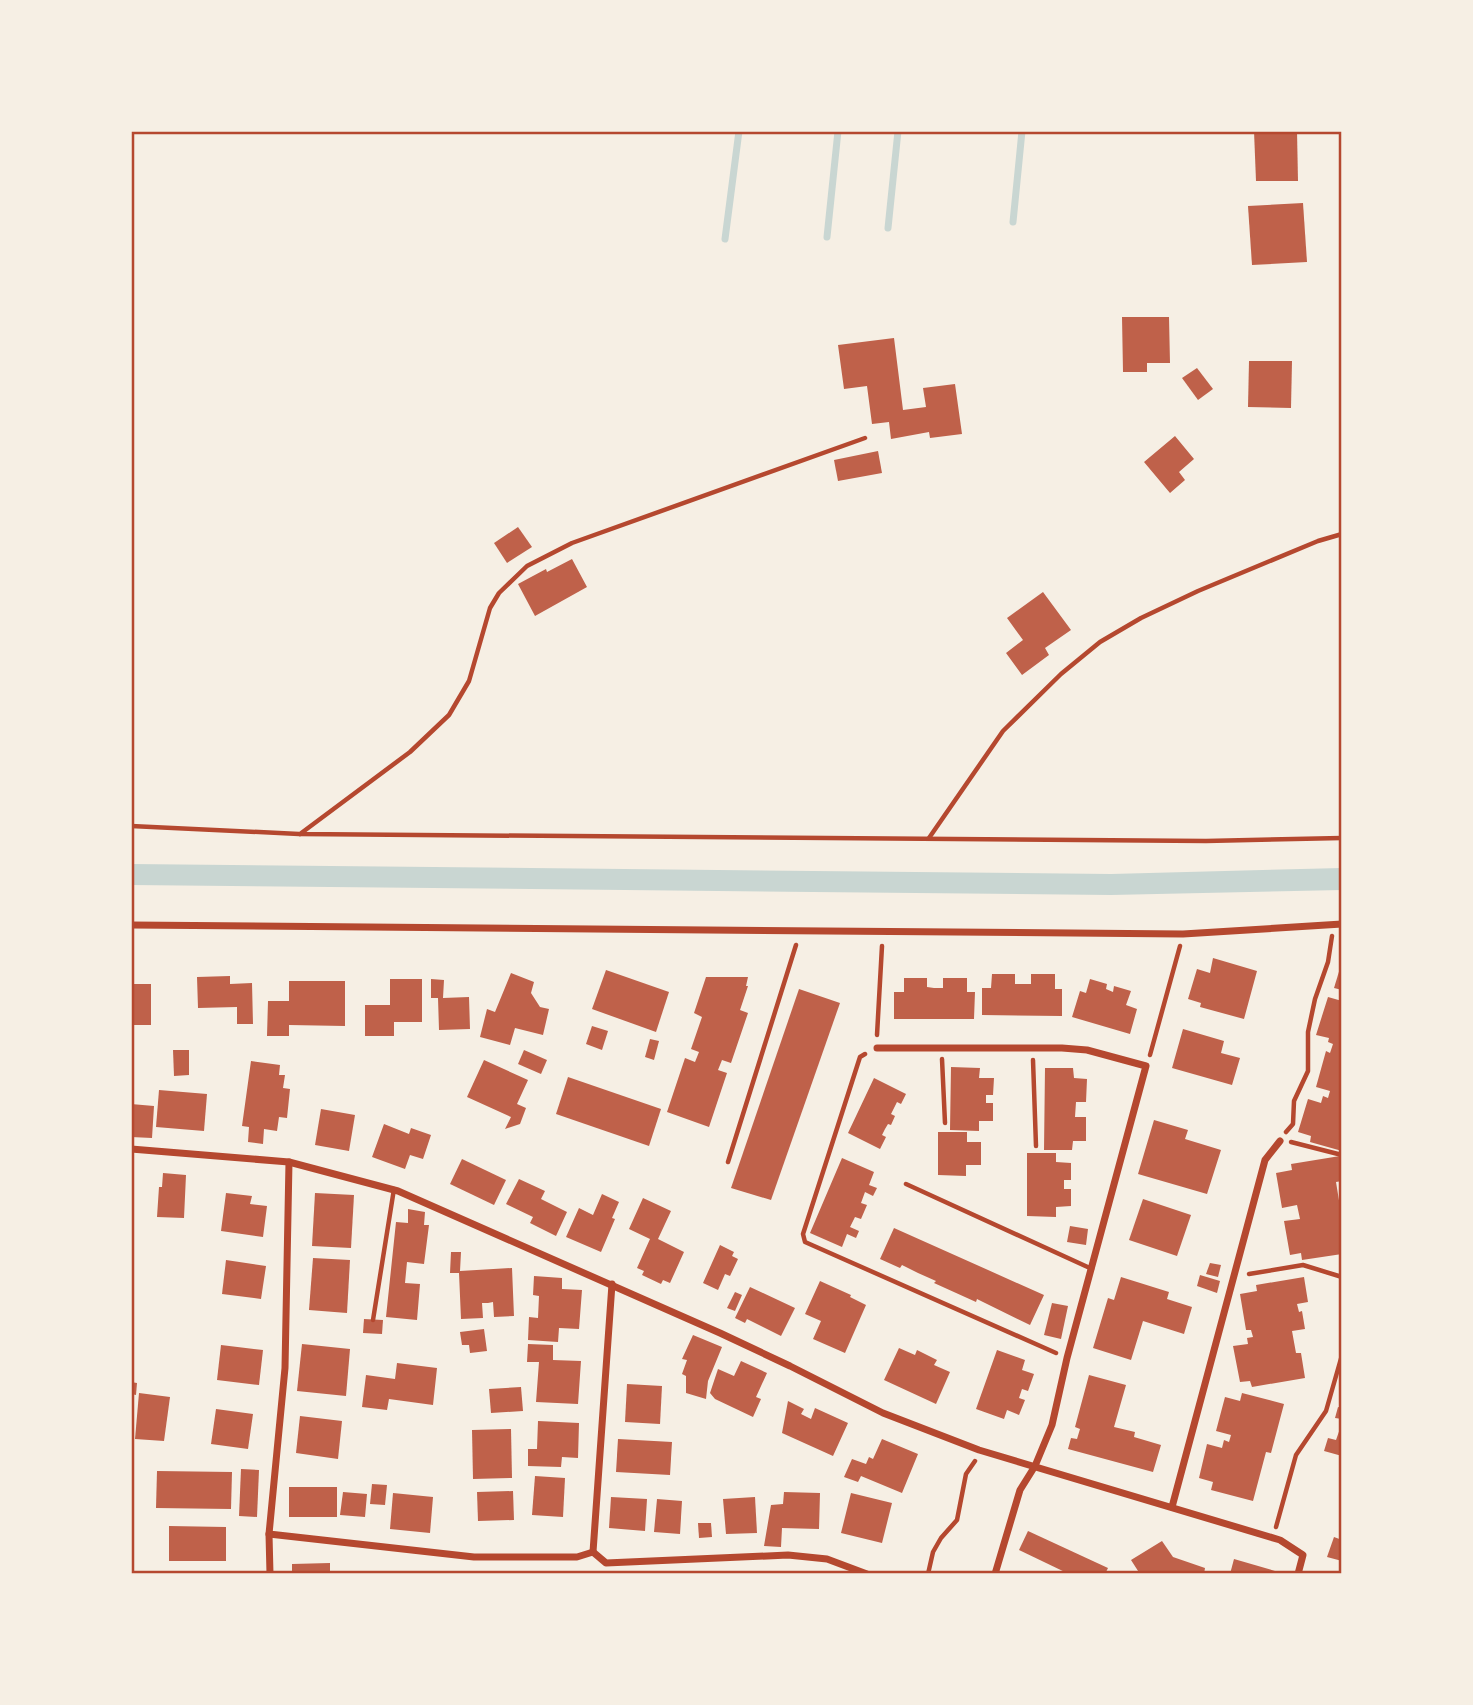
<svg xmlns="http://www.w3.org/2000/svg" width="1473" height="1705" font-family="Figtree,sans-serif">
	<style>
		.water { fill: #c9d6d2 }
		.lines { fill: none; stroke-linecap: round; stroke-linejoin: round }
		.stream { stroke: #c9d6d2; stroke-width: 7 }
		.building { fill: #bf614a }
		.path { stroke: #b5482f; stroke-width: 4.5 }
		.service { stroke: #b5482f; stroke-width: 4.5 }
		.minor { stroke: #b5482f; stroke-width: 7 }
		.neatline { fill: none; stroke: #b5482f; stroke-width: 2.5 }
	</style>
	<rect width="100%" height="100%" fill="#f6efe4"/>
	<polygon class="water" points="131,864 1111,874 1342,868 1342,890 1111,895 131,885"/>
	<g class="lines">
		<g class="stream">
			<polyline points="1013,222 1022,131"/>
			<polyline points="888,228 898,131"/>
			<polyline points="827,237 838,131"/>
			<polyline points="725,239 739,131"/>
		</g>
	</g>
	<g class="building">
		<polygon points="1254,131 1297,131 1298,181 1256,181"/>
		<polygon points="1303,203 1307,262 1252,265 1248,206"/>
		<polygon points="1122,317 1169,317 1170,363 1147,363 1147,372 1123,372"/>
		<polygon points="894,338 903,410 926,407 923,388 955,384 962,434 930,438 929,432 891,439 889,422 872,424 867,386 844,389 838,345"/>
		<polygon points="1249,361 1292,361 1291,408 1248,407"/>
		<polygon points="1197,368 1213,389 1198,400 1182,378"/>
		<polygon points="1175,436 1194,459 1179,472 1185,480 1170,493 1144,462"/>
		<polygon points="878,451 882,473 838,481 834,460"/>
		<polygon points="518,527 532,547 507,563 494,543"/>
		<polygon points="572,559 587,587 535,616 518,584 546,569 547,572"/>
		<polygon points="1043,592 1071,630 1045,648 1049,655 1022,675 1006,653 1023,640 1007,618"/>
		<polygon points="1213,958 1257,971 1244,1019 1200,1007 1201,1003 1188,999 1197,969 1210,973"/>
		<polygon points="1341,965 1342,965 1342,990 1334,988"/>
		<polygon points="606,970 669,992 656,1032 592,1009"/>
		<polygon points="511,973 534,982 531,993 540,1007 549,1009 543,1035 515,1028 510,1045 480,1037 487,1009 495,1012"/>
		<polygon points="992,974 1015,974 1015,984 1031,984 1031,974 1055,974 1055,989 1062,989 1062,1016 982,1015 982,988 991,988"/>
		<polygon points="230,976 230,984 252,983 253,1024 237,1024 237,1007 198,1008 197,977"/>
		<polygon points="706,977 748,977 746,986 748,986 740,1010 748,1013 731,1063 722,1060 718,1070 727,1073 709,1127 667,1112 685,1058 695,1062 699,1052 691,1049 702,1017 694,1013"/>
		<polygon points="904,978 927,978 927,987 934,988 943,988 943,978 967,978 967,992 975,992 974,1019 894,1019 894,992 904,992"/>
		<polygon points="390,979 422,979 422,1022 394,1022 394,1036 365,1036 365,1005 390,1005"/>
		<polygon points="431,979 444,980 443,998 469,997 470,1029 439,1030 438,998 431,998"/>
		<polygon points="1090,979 1107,984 1106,989 1113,992 1114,986 1131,991 1126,1005 1137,1009 1130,1034 1072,1017 1080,991 1086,993"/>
		<polygon points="289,981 345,981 345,1026 289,1025 289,1036 267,1036 268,1001 289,1001"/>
		<rect x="131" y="984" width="20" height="41"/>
		<polygon points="799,989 840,1003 771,1200 731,1188"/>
		<polygon points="1328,997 1342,1001 1342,1151 1310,1142 1311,1136 1298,1132 1308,1099 1321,1103 1323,1096 1328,1098 1330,1091 1316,1087 1326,1051 1330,1053 1333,1044 1328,1042 1329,1038 1316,1035"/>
		<polygon points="592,1026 608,1031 602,1050 586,1044"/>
		<polygon points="1183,1029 1224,1041 1221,1053 1240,1058 1232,1085 1172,1068"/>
		<polygon points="650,1039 659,1041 654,1060 645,1057"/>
		<polygon points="173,1050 189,1050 189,1075 174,1076"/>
		<polygon points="524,1050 547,1060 541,1074 518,1064"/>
		<polygon points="484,1060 528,1080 517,1104 526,1108 520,1124 505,1129 511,1117 467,1097"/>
		<polygon points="251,1061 280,1065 279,1075 285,1075 283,1088 290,1089 287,1118 279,1117 277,1131 264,1129 263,1144 248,1142 249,1127 242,1126"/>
		<polygon points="951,1067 980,1068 979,1078 994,1078 993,1095 986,1095 986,1103 993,1103 993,1121 979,1121 979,1131 950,1130"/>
		<polygon points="1045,1068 1073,1068 1074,1078 1087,1079 1086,1102 1076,1102 1075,1117 1086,1117 1086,1141 1073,1141 1072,1150 1044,1150"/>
		<polygon points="568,1077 661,1109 649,1146 556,1114"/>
		<polygon points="874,1078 906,1094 901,1104 897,1102 891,1114 895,1116 891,1125 888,1124 885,1129 882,1135 886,1137 880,1149 848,1133"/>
		<polygon points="159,1090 207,1094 204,1131 156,1127"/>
		<polygon points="131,1104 154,1106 152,1138 131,1137"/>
		<polygon points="321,1109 355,1115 349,1151 315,1145"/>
		<polygon points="1154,1120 1188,1130 1185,1139 1221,1150 1207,1194 1138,1174"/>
		<polygon points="384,1124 409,1134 411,1128 431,1135 423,1159 410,1155 405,1169 372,1157"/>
		<polygon points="938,1132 967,1132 967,1142 981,1142 981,1165 966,1165 966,1176 938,1175"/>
		<polygon points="1027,1153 1056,1153 1056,1162 1071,1163 1071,1180 1064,1180 1064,1189 1071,1189 1071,1206 1056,1207 1056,1217 1027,1216"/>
		<polygon points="1340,1156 1342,1181 1336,1182 1342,1219 1342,1254 1302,1260 1301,1253 1290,1255 1284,1221 1300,1219 1297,1205 1282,1208 1276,1173 1292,1170 1291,1164"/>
		<polygon points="842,1158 874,1172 869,1185 877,1188 873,1196 865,1192 861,1203 867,1205 861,1219 855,1217 850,1227 859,1231 856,1238 847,1234 842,1247 810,1233"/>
		<polygon points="462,1159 506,1180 494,1205 450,1184"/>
		<polygon points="163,1173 186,1175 184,1218 157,1217 159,1187 162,1187"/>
		<polygon points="519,1179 545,1191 541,1199 567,1212 556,1236 530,1223 533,1217 506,1204"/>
		<polygon points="226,1193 252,1196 250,1204 267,1206 263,1237 221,1231"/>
		<polygon points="315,1193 354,1195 351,1248 312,1246"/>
		<polygon points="602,1194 619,1202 612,1218 615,1219 601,1252 566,1237 579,1208 593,1215"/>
		<polygon points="643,1198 671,1211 658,1239 684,1252 670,1283 663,1280 661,1284 642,1275 644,1271 637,1268 650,1239 629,1229"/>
		<polygon points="1143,1199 1191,1215 1177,1256 1129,1240"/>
		<polygon points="408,1209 425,1212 424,1225 429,1225 424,1264 407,1262 405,1283 420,1284 417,1320 386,1317 396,1222 408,1223"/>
		<polygon points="1070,1226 1088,1229 1086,1245 1067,1242"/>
		<polygon points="894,1228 1044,1295 1030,1325 983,1302 977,1299 976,1302 934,1283 936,1281 918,1273 902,1265 900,1268 880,1259"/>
		<polygon points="720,1245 734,1252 732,1256 738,1259 730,1276 725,1274 718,1290 703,1283"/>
		<polygon points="451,1252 461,1252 460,1271 512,1268 514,1316 494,1317 493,1302 488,1303 482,1303 483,1318 461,1319 459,1273 450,1273"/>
		<polygon points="313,1258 350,1260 347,1313 309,1310"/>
		<polygon points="226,1260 266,1266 261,1299 222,1294"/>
		<polygon points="1210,1263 1221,1265 1218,1277 1206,1274"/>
		<polygon points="1200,1275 1220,1281 1217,1293 1197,1286"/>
		<polygon points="534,1276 562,1278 562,1289 582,1290 579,1329 559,1328 558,1342 528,1340 529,1317 538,1318 539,1296 533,1295"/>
		<polygon points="1121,1277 1169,1292 1167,1299 1192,1307 1184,1334 1143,1321 1131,1360 1093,1348 1108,1298 1114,1300"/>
		<polygon points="1304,1277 1308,1302 1297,1304 1299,1312 1302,1311 1305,1329 1292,1331 1296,1353 1301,1353 1305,1378 1252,1387 1250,1381 1240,1382 1233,1346 1248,1344 1247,1338 1253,1337 1251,1330 1246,1330 1240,1294 1257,1291 1256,1285"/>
		<polygon points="820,1281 851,1295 850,1297 866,1305 845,1353 813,1339 821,1321 805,1314"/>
		<polygon points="750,1287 795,1308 781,1336 747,1319 745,1323 735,1318"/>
		<polygon points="735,1292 742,1295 735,1311 727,1308"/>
		<polygon points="1052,1303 1068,1306 1061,1339 1044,1335"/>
		<polygon points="364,1319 383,1320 382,1334 363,1333"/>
		<polygon points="484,1329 487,1351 470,1353 469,1345 462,1345 460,1332"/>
		<polygon points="693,1335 722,1347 708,1381 706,1399 686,1393 686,1376 682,1374 687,1360 682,1359"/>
		<polygon points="302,1344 350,1349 346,1396 297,1391"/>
		<polygon points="528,1344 553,1345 553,1360 581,1361 578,1404 536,1402 539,1362 527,1362"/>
		<polygon points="221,1345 263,1350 259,1385 217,1380"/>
		<polygon points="899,1348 915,1355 917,1350 937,1360 934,1365 950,1372 936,1404 884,1380"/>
		<polygon points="997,1350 1025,1360 1022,1370 1034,1374 1028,1391 1022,1389 1019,1398 1025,1400 1019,1415 1007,1410 1004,1419 976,1409"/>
		<polygon points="741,1361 767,1373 756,1397 761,1399 753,1417 715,1399 710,1393 718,1369 734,1376"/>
		<polygon points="397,1363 437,1368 433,1405 389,1399 387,1410 362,1407 366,1375 395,1379"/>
		<polygon points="1089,1375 1126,1385 1114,1427 1135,1432 1134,1437 1161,1445 1153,1472 1068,1449 1071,1438 1077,1439 1080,1429 1075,1427"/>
		<polygon points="131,1382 137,1383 136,1395 131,1394"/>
		<polygon points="627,1384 662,1386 660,1424 625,1422"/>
		<polygon points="521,1387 523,1411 491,1413 489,1389"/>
		<polygon points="139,1393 170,1397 164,1441 135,1439"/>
		<polygon points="1242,1393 1284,1404 1271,1453 1266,1452 1253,1501 1211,1490 1213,1482 1199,1478 1207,1444 1222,1448 1224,1440 1229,1442 1231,1435 1216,1431 1225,1397 1240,1401"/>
		<polygon points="788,1401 804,1409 801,1414 811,1419 815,1408 848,1423 833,1456 782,1433"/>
		<polygon points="1338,1407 1342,1408 1342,1419 1335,1418"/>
		<polygon points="216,1409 253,1414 248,1449 211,1444"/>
		<polygon points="300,1416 342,1421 338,1459 296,1453"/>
		<polygon points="538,1421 579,1423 578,1458 562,1457 561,1467 528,1466 528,1449 537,1449"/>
		<polygon points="1342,1423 1342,1456 1324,1451 1328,1438 1336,1440"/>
		<polygon points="511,1429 512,1478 473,1479 472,1430"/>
		<polygon points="618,1439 672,1442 670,1475 616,1472"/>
		<polygon points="882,1439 918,1454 902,1493 861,1476 858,1482 844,1477 852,1459 866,1464 869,1457 873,1459"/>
		<polygon points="241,1469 259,1470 257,1517 239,1516"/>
		<polygon points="157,1471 232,1472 231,1509 156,1508"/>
		<polygon points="535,1476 565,1478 563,1517 532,1515"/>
		<polygon points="372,1484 387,1485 385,1505 370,1504"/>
		<rect x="289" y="1487" width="48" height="30"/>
		<polygon points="513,1491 514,1520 478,1521 477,1492"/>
		<polygon points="343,1492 367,1494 365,1517 340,1515"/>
		<polygon points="784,1492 820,1493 819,1529 782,1528 781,1547 764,1546 771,1505 783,1504"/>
		<polygon points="393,1493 433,1497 430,1533 390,1529"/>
		<polygon points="851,1493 892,1503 882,1543 841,1533"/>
		<polygon points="611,1497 647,1499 645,1531 609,1528"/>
		<polygon points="755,1497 757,1533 726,1534 723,1499"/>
		<polygon points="657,1499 682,1501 680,1534 654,1532"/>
		<polygon points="698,1523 711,1523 712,1537 699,1538"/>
		<polygon points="169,1526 226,1527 226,1561 169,1561"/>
		<polygon points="1028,1531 1108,1568 1105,1574 1069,1574 1019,1550"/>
		<polygon points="1334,1537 1342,1540 1342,1561 1327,1557"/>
		<polygon points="1162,1541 1173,1557 1205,1568 1204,1574 1140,1574 1131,1560"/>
		<polygon points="1234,1559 1275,1571 1274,1574 1230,1574"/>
		<polygon points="330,1563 330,1574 292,1574 292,1564"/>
	</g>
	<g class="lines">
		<g class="path">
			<polyline points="877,1035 882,946"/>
			<polyline points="865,1054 860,1057 803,1234 805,1242 1056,1353"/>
			<polyline points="1150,1055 1180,946"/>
			<polyline points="942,1059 945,1123"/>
			<polyline points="1033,1060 1036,1146"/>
			<polyline points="1286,1132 1293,1124 1294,1101 1308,1071 1308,1032 1315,999 1328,962 1332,936"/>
			<polyline points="1291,1142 1342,1155"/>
			<polyline points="728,1162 796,945"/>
			<polyline points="1249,1274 1303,1265 1342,1277"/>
			<polyline points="1276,1527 1296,1455 1326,1411 1342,1355"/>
			<polyline points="928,1574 933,1552 941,1538 957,1520 966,1474 975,1461"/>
		</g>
		<g class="service">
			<polyline points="131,826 299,834 1206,841 1342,838"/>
			<polyline points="300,834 410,752 449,715 469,681 490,608 499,593 527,566 572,543 865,438"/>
			<polyline points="929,838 1003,731 1061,674 1100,642 1141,618 1198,591 1318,541 1342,534"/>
			<polyline points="906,1184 1092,1269"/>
			<polyline points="373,1320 394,1189"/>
		</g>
		<g class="minor">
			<polyline points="131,925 1183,934 1342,924"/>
			<polyline points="877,1048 1062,1048 1087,1050 1146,1066 1067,1358 1052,1425 1035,1466 1020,1490 995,1574"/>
			<polyline points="131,1149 289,1162 398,1191 720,1333 790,1366 883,1413 979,1450 1280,1540 1303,1555 1298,1574"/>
			<polyline points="1172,1507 1265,1160 1280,1141"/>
			<polyline points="269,1534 474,1557 577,1557 593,1552 606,1563 788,1555 827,1559 867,1574"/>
			<polyline points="593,1552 612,1284"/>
			<polyline points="270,1574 269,1534 285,1368 289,1162"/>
		</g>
	</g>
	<rect width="1473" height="1705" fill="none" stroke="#f6efe4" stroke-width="266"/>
	<rect x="133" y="133" width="1207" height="1439" class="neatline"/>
</svg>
